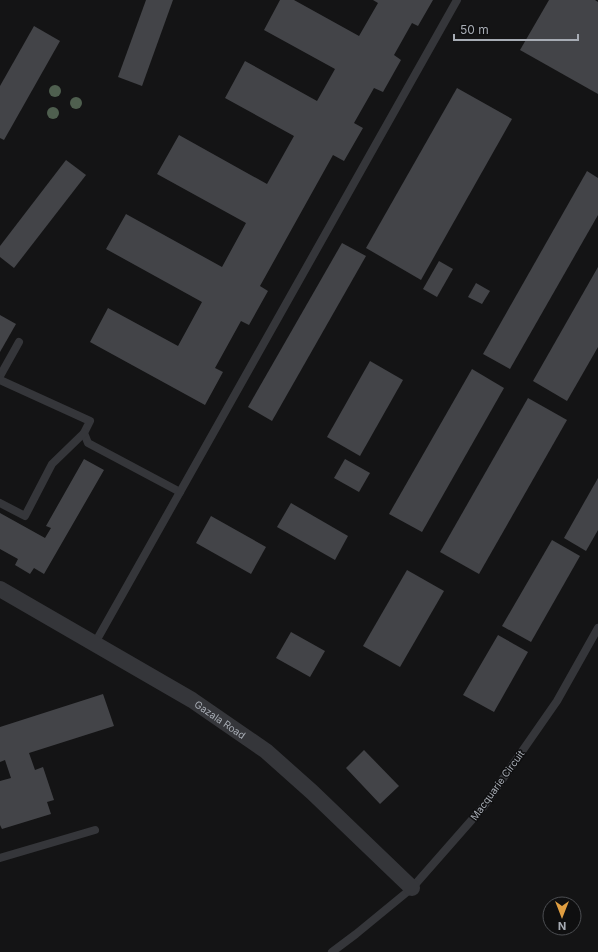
<svg xmlns="http://www.w3.org/2000/svg" width="598" height="952" font-family="Inter,sans-serif">
	<style>
		.building { fill: #434448 }
		.lines { fill: none; stroke-linecap: round; stroke-linejoin: round }
		.lane { stroke: #35363a; stroke-width: 8 }
		.street { stroke: #35363a; stroke-width: 16 }
		.tree { fill: #4f5f4f }
		.labels { text-anchor: middle; dominant-baseline: central; stroke-width: 3; stroke-linejoin: round; paint-order: stroke }
		.street-label { font-size: 10px; fill: #a7acb4; stroke: #0f0f10 }
	</style>
	<rect width="100%" height="100%" fill="#141415"/>
	<g class="building">
		<polygon points="146,0 173,0 142,86 118,77"/>
		<polygon points="280,0 294,0 359,36 378,3 373,0 433,0 418,26 412,23 394,55 401,60 383,92 374,88 354,123 363,128 344,161 333,155 260,286 268,291 249,325 241,321 215,368 223,372 205,405 90,342 108,308 178,346 202,302 106,249 126,214 222,267 246,223 157,174 179,135 267,184 294,136 225,98 245,61 317,101 335,69 264,30"/>
		<polygon points="549,0 595,0 598,2 598,94 520,50"/>
		<polygon points="34,26 60,41 4,140 0,138 0,86"/>
		<polygon points="457,88 512,119 421,280 366,248"/>
		<polygon points="66,160 86,175 14,268 0,257 0,246"/>
		<polygon points="587,171 598,178 598,215 510,369 483,354"/>
		<polygon points="342,243 366,256 272,421 248,407"/>
		<polygon points="439,261 453,269 437,297 423,289"/>
		<polygon points="598,267 598,347 567,401 533,381"/>
		<polygon points="476,283 490,291 482,304 468,297"/>
		<polygon points="0,315 16,324 0,352"/>
		<polygon points="370,361 403,380 360,456 327,437"/>
		<polygon points="472,369 504,388 422,532 389,514"/>
		<polygon points="528,398 567,420 479,574 440,552"/>
		<polygon points="84,459 104,470 44,574 34,568 30,574 15,565 18,559 0,549 0,513 45,538 51,528 46,526"/>
		<polygon points="345,459 370,473 359,492 334,478"/>
		<polygon points="598,478 598,530 586,551 564,538"/>
		<polygon points="291,503 348,536 335,560 277,527"/>
		<polygon points="211,516 266,547 251,574 196,543"/>
		<polygon points="552,540 580,556 531,642 502,626"/>
		<polygon points="407,570 444,591 400,667 363,646"/>
		<polygon points="291,632 325,651 310,677 276,658"/>
		<polygon points="498,635 528,652 494,712 463,695"/>
		<polygon points="103,694 114,726 29,753 35,770 43,767 54,800 47,802 51,814 2,829 0,825 0,781 11,778 5,760 0,762 0,727"/>
		<polygon points="364,750 399,786 380,804 346,768"/>
	</g>
	<g class="lines">
		<g class="lane">
			<polyline points="0,376 19,342"/>
			<polyline points="0,380 90,421 84,433 88,443 180,492"/>
			<polyline points="0,503 25,516 52,464 84,433"/>
			<polyline points="95,643 457,0"/>
			<polyline points="0,858 95,830"/>
			<polyline points="332,952 356,934 412,888 484,806 557,701 598,628"/>
		</g>
		<path class="street" id="s1" d="M0,589L192,700L266,751L312,792L412,888"/>
	</g>
	<g class="tree">
		<circle cx="55" cy="91" r="6"/>
		<circle cx="76" cy="103" r="6"/>
		<circle cx="53" cy="113" r="6"/>
	</g>
	<g class="labels">
		<g class="street-label">
			<text stroke="none"><textPath href="#s1" startOffset="256">Gazala Road</textPath></text>
			<text transform="translate(497 785) rotate(-54)">Macquarie Circuit</text>
		</g>
	</g>
	<g transform="translate(562 916) rotate(180)"><circle r="19" fill="#0f0f10" stroke="#4c4e52"/>
	<path d="M0-3L7 15L0 10L-7 15Z" fill="#e09e41"/>
	<text y="-6" font-size="11" font-weight="bold" text-anchor="middle" fill="#a7acb4">N</text>
	</g>
	<path d="M454 34v6h124v-6" fill="none" stroke="#a7acb4" stroke-width="2"/>
	<text x="460" y="34" font-size="12" fill="#a7acb4" stroke="#0f0f10" stroke-width="3" paint-order="stroke">50 m</text>
</svg>
